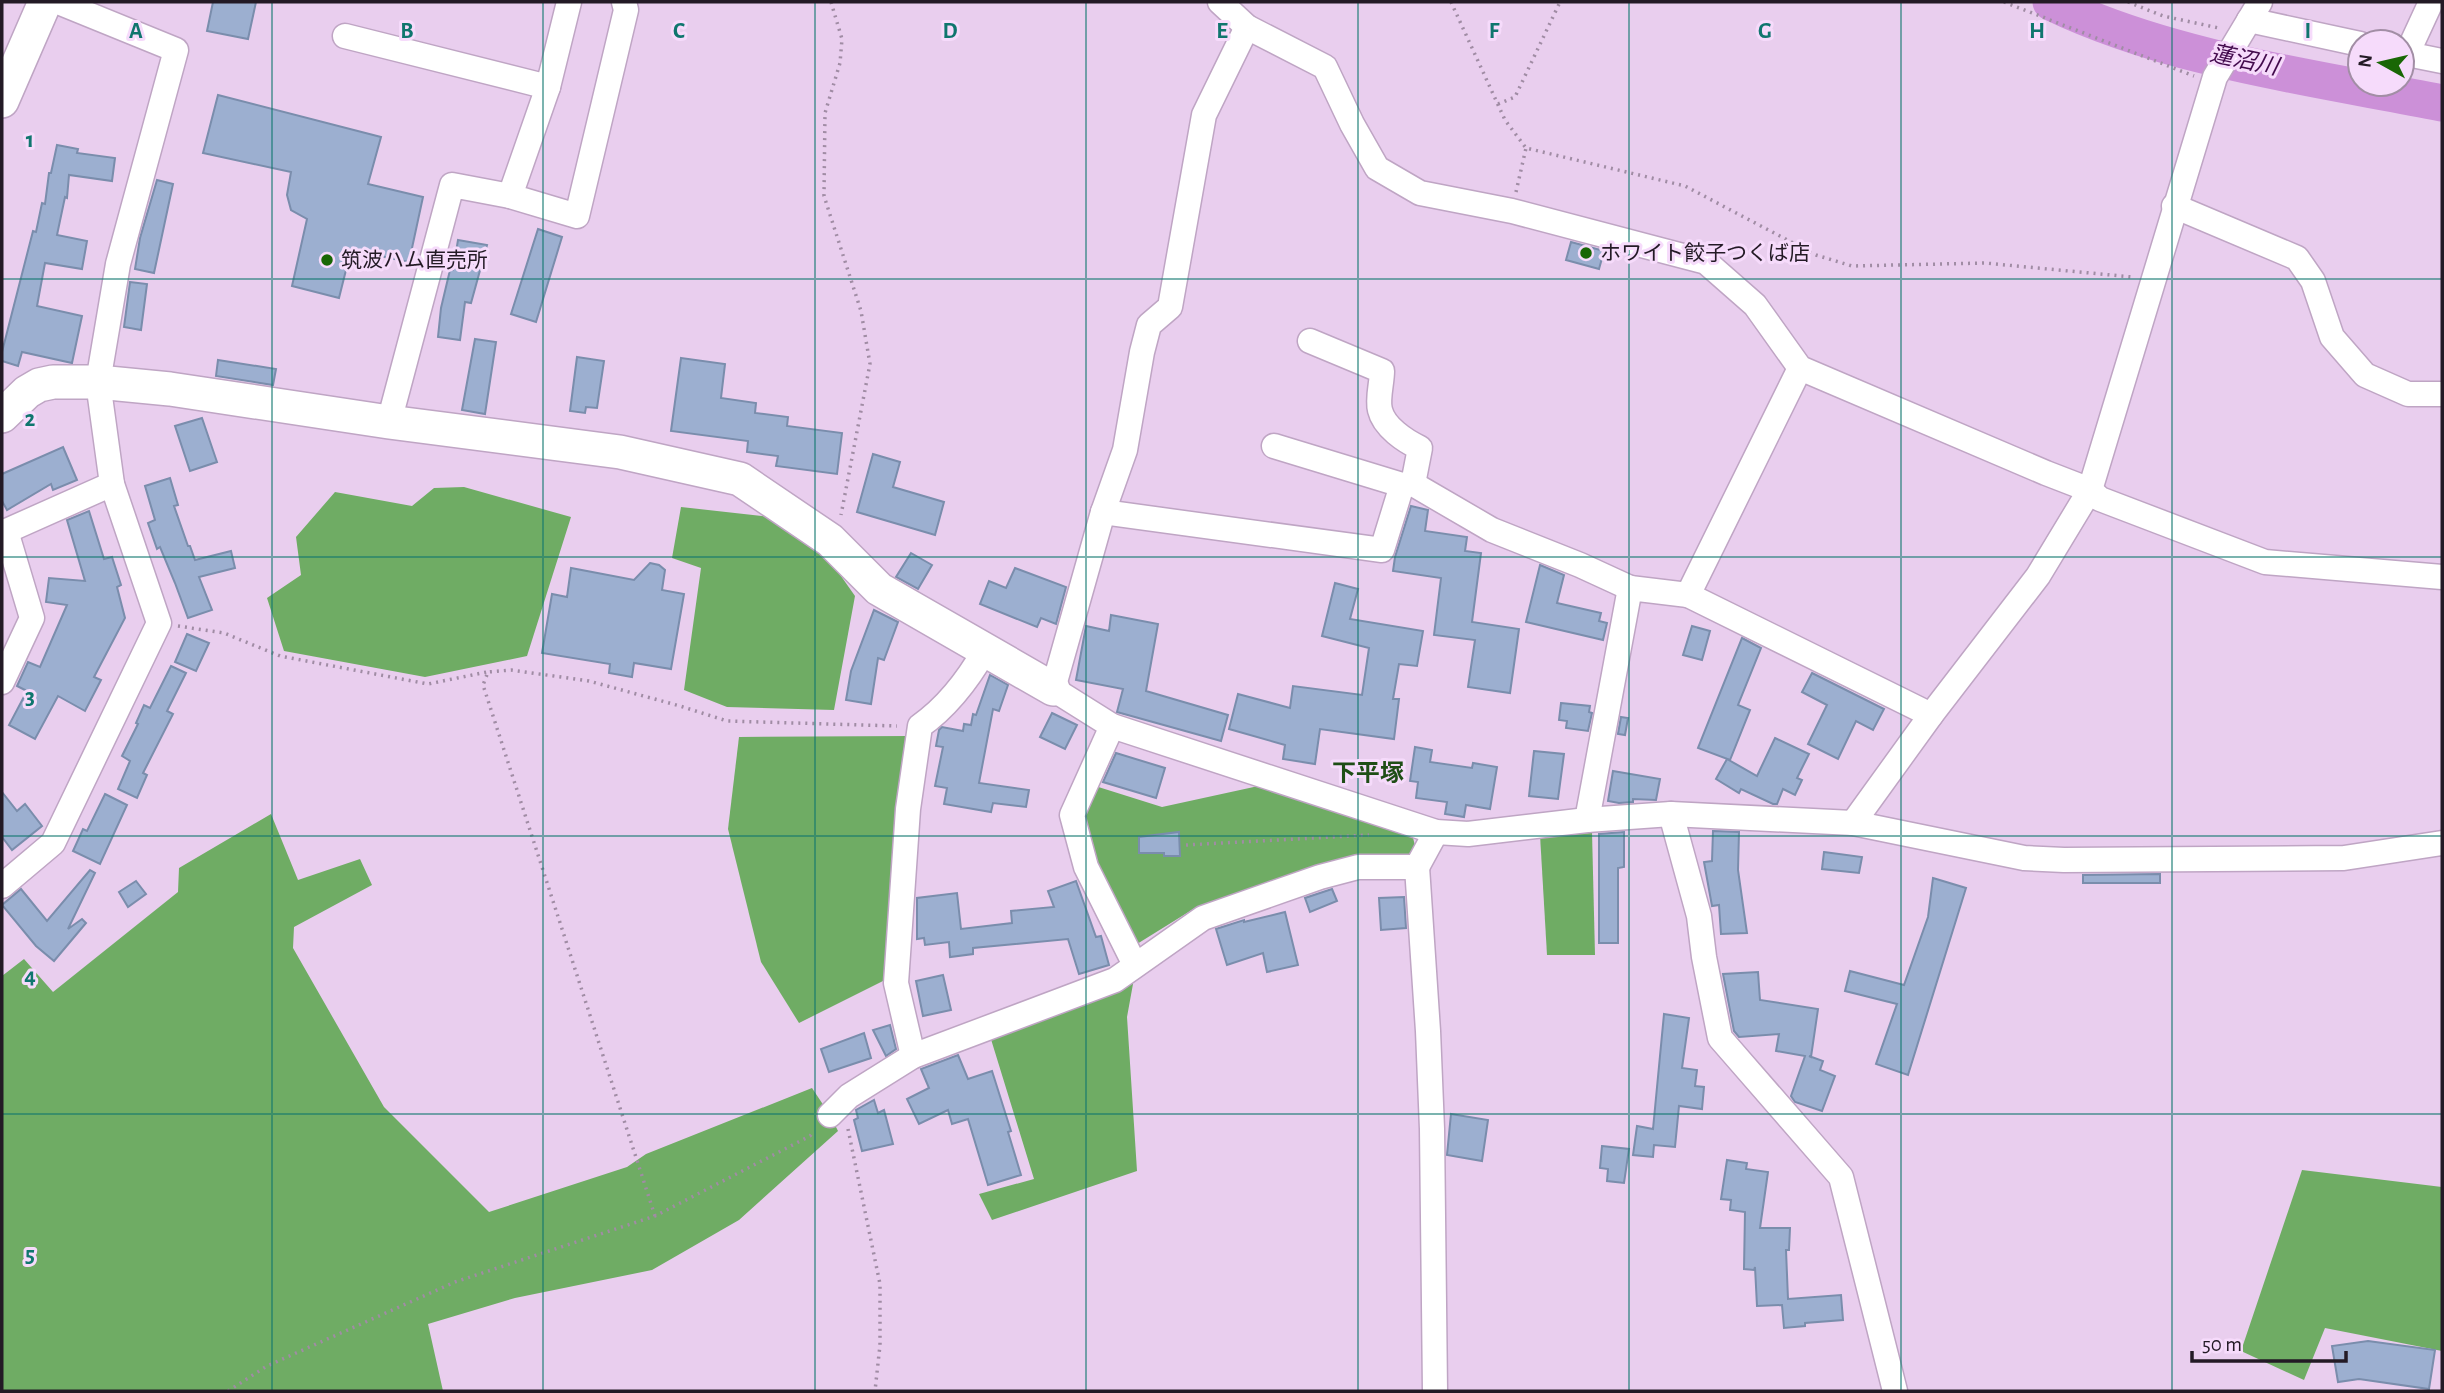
<svg xmlns="http://www.w3.org/2000/svg" width="2444" height="1393" font-family="'Alegreya Sans','Noto Sans JP',sans-serif">
	<style>
		.forest { fill: #6fac64 }
		.lines { fill: none; stroke-linecap: round; stroke-linejoin: round }
		.river { stroke: #cc90d8; stroke-width: 37 }
		.building { fill: #9cafd0; stroke: #7a8dac; stroke-width: 2 }
		.street-casing { stroke: #bfa5c4; stroke-width: 27 }
		.secondary-casing { stroke: #bfa5c4; stroke-width: 36 }
		.path { stroke: #a08ca4; stroke-width: 3.5; stroke-dasharray: 2 5; stroke-linecap: butt }
		.street { stroke: #fff; stroke-width: 24 }
		.secondary { stroke: #fff; stroke-width: 33 }
		.grid { fill: none; stroke: #0f766e; stroke-width: 2; stroke-opacity: 0.55 }
		.poi-dot { fill: #196705; stroke: #f6dbfb; stroke-width: 2.5 }
		.labels { text-anchor: middle; dominant-baseline: central; stroke-width: 6; stroke-linejoin: round; paint-order: stroke }
		.poi-label { font-size: 21px; fill: #231a25; stroke: #f6dbfb; text-anchor: start }
		.water-label { font-size: 23px; font-style: italic; fill: #430b4d; stroke: #f6dbfb }
		.quarter-label { font-size: 24px; font-weight: bold; fill: #1f4e16; stroke: #f6dbfb }
		.grid-label { font-size: 23px; text-anchor: middle; font-weight: bold; fill: #0f766e; stroke: #f6dbfb; stroke-width: 6; stroke-linejoin: round; paint-order: stroke }
	</style>
	<rect width="100%" height="100%" fill="#e9ceee"/>
	<g class="forest">
		<polygon points="464,487 571,517 527,656 425,677 284,651 267,598 301,575 296,537 335,492 412,506 434,488"/>
		<polygon points="681,507 781,518 815,539 855,596 834,710 727,707 684,690 701,568 672,558"/>
		<polygon points="909,736 885,980 799,1023 761,962 728,829 739,737"/>
		<polygon points="1092,785 1162,807 1263,785 1411,829 1415,846 1407,858 1352,859 1195,908 1137,944 1097,866 1084,811"/>
		<polygon points="271,814 298,880 360,859 372,885 294,927 293,948 384,1107 489,1212 627,1167 646,1154 812,1088 830,1115 838,1131 739,1220 652,1270 515,1298 428,1324 443,1391 2,1391 2,976 24,959 53,992 178,892 179,868"/>
		<polygon points="1592,832 1595,955 1547,955 1540,835"/>
		<polygon points="1130,977 1133,984 1127,1017 1137,1171 992,1220 979,1194 1034,1179 990,1036"/>
		<polygon points="2302,1170 2442,1187 2442,1351 2325,1328 2304,1380 2241,1351"/>
	</g>
	<g class="lines">
		<path class="river" d="M2051,2C2168,59 2315,78 2442,103"/>
	</g>
	<g class="building">
		<polygon points="213,2 256,2 248,39 207,31"/>
		<polygon points="218,95 381,137 368,184 423,197 409,262 351,250 339,298 292,286 307,219 291,210 287,195 291,172 203,153"/>
		<polygon points="57,145 78,149 77,153 115,158 112,181 69,175 67,198 65,197 57,235 87,241 82,269 45,263 37,306 82,316 72,363 22,352 18,366 2,361 2,352 33,231 36,232 42,203 45,204 49,173 51,173"/>
		<polygon points="157,180 173,184 154,273 135,269 140,238"/>
		<polygon points="538,229 562,237 536,322 511,314"/>
		<polygon points="458,240 487,245 471,303 465,302 460,340 438,337 441,308 450,270 453,270"/>
		<polygon points="1571,242 1604,251 1599,269 1566,260"/>
		<polygon points="130,282 147,284 141,330 124,327"/>
		<polygon points="475,339 496,342 485,414 462,410"/>
		<polygon points="577,357 604,361 597,408 586,407 585,413 570,411"/>
		<polygon points="681,358 725,364 721,398 756,403 755,413 788,417 787,426 842,433 837,474 776,466 778,456 747,452 748,441 671,431"/>
		<polygon points="218,360 276,369 273,385 216,376"/>
		<polygon points="202,418 217,462 190,471 175,426"/>
		<polygon points="63,447 77,480 53,490 51,484 7,510 2,501 2,474"/>
		<polygon points="873,454 900,462 893,487 944,502 935,535 857,512"/>
		<polygon points="170,478 178,505 174,506 188,546 190,546 195,560 231,551 235,568 199,577 212,610 188,618 175,583 160,547 157,549 148,523 155,520 145,486"/>
		<polygon points="1411,506 1428,510 1425,531 1467,537 1465,551 1481,553 1472,622 1519,629 1510,693 1468,687 1475,640 1434,635 1441,578 1393,571 1395,557"/>
		<polygon points="89,511 104,559 112,557 121,585 117,587 125,618 94,677 101,680 85,711 58,696 35,739 9,725 27,691 17,686 28,662 40,667 67,605 46,602 49,578 85,581 67,520"/>
		<polygon points="911,553 932,565 918,589 896,577"/>
		<polygon points="650,563 659,565 665,570 662,590 684,594 671,669 634,663 632,677 609,673 610,664 542,653 552,594 567,597 571,568 634,580"/>
		<polygon points="1540,565 1564,575 1557,603 1601,613 1599,621 1607,623 1603,640 1526,622"/>
		<polygon points="1015,568 1066,587 1056,624 1041,618 1037,627 980,604 989,581 1006,588"/>
		<polygon points="1335,583 1358,589 1350,619 1423,631 1417,666 1399,664 1393,699 1399,699 1394,739 1320,729 1315,764 1283,759 1285,745 1229,729 1238,694 1290,708 1293,686 1362,695 1369,648 1322,636"/>
		<polygon points="874,610 898,622 884,660 878,658 871,704 846,700 851,671"/>
		<polygon points="1111,615 1158,624 1146,691 1228,715 1221,741 1117,712 1123,689 1076,680 1086,626 1109,631"/>
		<polygon points="1692,626 1710,631 1702,660 1683,655"/>
		<polygon points="187,634 209,643 196,671 175,662"/>
		<polygon points="1742,638 1761,648 1738,705 1750,710 1730,760 1698,748"/>
		<polygon points="171,666 186,673 167,711 173,714 143,773 147,775 137,798 118,789 130,761 122,756 138,724 136,723 144,705 150,708"/>
		<polygon points="1812,673 1884,709 1873,730 1856,721 1838,759 1808,744 1827,705 1802,692"/>
		<polygon points="990,675 1008,685 999,711 993,709 979,783 1029,790 1026,807 993,803 991,812 944,804 947,788 935,786 943,747 936,746 939,730 942,727 963,731 964,724 971,725 973,714 976,715"/>
		<polygon points="1561,703 1590,706 1589,712 1592,713 1588,731 1566,728 1567,721 1559,720"/>
		<polygon points="1052,713 1077,725 1065,749 1040,737"/>
		<polygon points="1621,717 1628,718 1625,735 1618,734"/>
		<polygon points="1775,738 1809,754 1797,778 1802,780 1795,795 1783,789 1777,804 1773,804 1741,789 1739,793 1716,779 1727,759 1757,776"/>
		<polygon points="1415,747 1432,750 1430,762 1472,768 1473,763 1497,767 1490,809 1466,805 1464,817 1445,814 1447,802 1416,798 1418,782 1410,781"/>
		<polygon points="1534,751 1564,754 1558,799 1529,796"/>
		<polygon points="1116,753 1165,768 1156,798 1103,782"/>
		<polygon points="1613,771 1660,779 1656,800 1633,799 1633,802 1619,803 1608,801"/>
		<polygon points="2,792 17,811 25,804 42,826 12,850 2,837"/>
		<polygon points="105,794 127,805 100,864 73,851 83,829 87,831"/>
		<polygon points="1713,831 1739,832 1738,870 1747,933 1721,934 1719,905 1712,906 1704,862 1712,861"/>
		<polygon points="1179,832 1180,856 1164,856 1164,853 1139,853 1139,837"/>
		<polygon points="1624,832 1624,867 1618,868 1618,943 1599,943 1599,834"/>
		<polygon points="1824,852 1862,857 1859,873 1822,869"/>
		<polygon points="90,870 95,873 68,929 82,919 86,923 54,961 36,946 2,905 21,889 47,921"/>
		<polygon points="2160,874 2160,883 2083,883 2083,875"/>
		<polygon points="1933,878 1966,888 1908,1075 1876,1064 1897,1004 1845,991 1850,971 1904,985 1928,917"/>
		<polygon points="136,881 146,894 128,907 119,892"/>
		<polygon points="1076,881 1096,937 1101,936 1109,965 1079,974 1068,939 973,948 973,954 950,957 949,942 925,945 924,938 917,939 917,898 957,893 961,929 1012,923 1011,911 1054,907 1048,891"/>
		<polygon points="1332,889 1337,901 1310,912 1305,898"/>
		<polygon points="1404,897 1406,928 1381,930 1379,898"/>
		<polygon points="1285,912 1298,965 1267,972 1263,953 1227,965 1216,929 1244,920 1244,922"/>
		<polygon points="1758,972 1760,1000 1818,1009 1811,1057 1809,1056 1823,1061 1820,1070 1835,1076 1822,1111 1795,1102 1791,1096 1805,1056 1776,1051 1779,1034 1739,1037 1734,1031 1723,974"/>
		<polygon points="943,975 951,1010 923,1016 916,981"/>
		<polygon points="1664,1014 1689,1018 1682,1068 1697,1070 1695,1086 1704,1087 1702,1109 1679,1106 1675,1147 1654,1145 1653,1157 1633,1155 1637,1126 1653,1129"/>
		<polygon points="890,1025 896,1049 886,1056 873,1030"/>
		<polygon points="864,1033 871,1058 829,1072 821,1049"/>
		<polygon points="958,1055 968,1079 992,1071 1011,1131 1008,1132 1021,1175 988,1185 968,1119 952,1124 948,1110 919,1124 907,1099 929,1088 921,1069"/>
		<polygon points="874,1100 878,1113 884,1110 893,1144 862,1151 854,1120 858,1118 856,1110"/>
		<polygon points="1451,1114 1488,1120 1482,1161 1447,1155"/>
		<polygon points="1602,1146 1629,1149 1624,1183 1607,1181 1608,1169 1600,1168"/>
		<polygon points="1727,1160 1747,1163 1746,1169 1768,1172 1760,1228 1790,1228 1789,1250 1786,1250 1788,1299 1841,1295 1843,1320 1805,1323 1805,1326 1784,1328 1782,1305 1757,1306 1755,1267 1754,1270 1744,1269 1745,1212 1730,1210 1731,1200 1721,1199"/>
		<polygon points="2368,1341 2435,1350 2429,1389 2359,1379 2338,1382 2332,1346"/>
	</g>
	<g class="lines">
		<g class="street-casing">
			<g id="street">
				<polyline points="569,2 548,87 510,196 577,216 626,10 624,2"/>
				<polyline points="1220,2 1247,27 1325,67 1352,124 1377,168 1420,193 1512,211 1706,262 1755,305 1800,368 2046,473 2090,490 2100,499 2265,562 2442,577"/>
				<polyline points="2249,20 2360,44"/>
				<polyline points="1247,27 1204,115 1170,307 1149,325 1142,352 1125,450 1103,512 1053,689 1112,726 1436,832 1468,834 1587,820 1671,814 1853,823 2024,858 2064,860 2344,858 2442,843"/>
				<polyline points="345,36 548,87"/>
				<polyline points="2402,53 2442,61"/>
				<polyline points="2407,54 2431,2"/>
				<polyline points="2174,206 2297,258 2313,281 2332,337 2365,375 2408,394 2442,394"/>
				<path d="M1310,341L1382,371C1382,383 1377,399 1380,410C1384,427 1405,441 1420,448L1413,484"/>
				<polyline points="389,422 452,185 510,196"/>
				<polyline points="1274,446 1402,485"/>
				<polyline points="1103,512 1382,550 1402,485 1413,484 1492,530 1580,565 1630,588"/>
				<polyline points="2,533 112,484"/>
				<polyline points="1688,595 1931,715"/>
				<polyline points="2,682 32,618 6,531"/>
				<polyline points="1112,726 1072,815 1086,867 1135,965"/>
				<polyline points="1671,814 1699,916 1704,957 1720,1038 1841,1177 1895,1391"/>
				<polyline points="1587,820 1630,588 1688,595 1800,368"/>
				<polyline points="1853,823 1931,715 2038,576 2090,490 2215,77 2260,2"/>
				<polyline points="1417,867 1428,1031 1432,1129 1435,1391"/>
				<polyline points="2,886 53,843 159,623 112,484 98,382 118,264 176,50 58,2"/>
				<path d="M913,1056L896,983L908,809L920,726C947,707 969,678 985,650"/>
				<polyline points="830,1115 849,1096 913,1056 1115,980 1203,918 1320,877 1358,867 1417,867 1436,832"/>
			</g>
		</g>
		<g class="secondary-casing">
			<g id="secondary">
				<polyline points="2,101 45,2"/>
				<polyline points="2,416 27,392 39,385 53,382 98,382 170,389 389,422 620,452 740,479 830,540 879,589 1053,689"/>
			</g>
		</g>
		<g class="path">
			<polyline points="831,2 842,39 840,63 825,113 824,196 861,311 870,364 841,515"/>
			<polyline points="1451,2 1505,120 1526,148 1685,186 1816,255 1852,266 1985,263 2132,277"/>
			<polyline points="2004,2 2194,76"/>
			<polyline points="2128,2 2163,16 2219,28"/>
			<polyline points="1498,104 1515,97 1560,2"/>
			<polyline points="1516,192 1526,148"/>
			<polyline points="178,626 224,633 280,656 428,684 487,672"/>
			<polyline points="1186,845 1369,835"/>
			<polyline points="848,1129 880,1284 880,1345 875,1391"/>
			<polyline points="655,1216 483,685 488,672 511,670 589,681 680,706 727,721 897,726"/>
			<polyline points="228,1391 267,1366 455,1282 655,1216 810,1136 814,1131"/>
		</g>
		<use href="#street" class="street"/>
		<use href="#secondary" class="secondary"/>
	</g>
	<path class="grid" d="M272,2V1391M543,2V1391M815,2V1391M1086,2V1391M1358,2V1391M1629,2V1391M1901,2V1391M2172,2V1391M2,279H2442M2,557H2442M2,836H2442M2,1114H2442"/>
	<g class="poi-dot">
		<circle cx="1586" cy="253" r="7"/>
		<circle cx="327" cy="260" r="7"/>
	</g>
	<g class="labels">
		<g class="poi-label">
			<text x="1600" y="253">ホワイト餃子つくば店</text>
			<text x="341" y="260">筑波ハム直売所</text>
		</g>
		<g class="water-label">
			<text transform="translate(2244 61) rotate(12)">蓮沼川</text>
		</g>
		<g class="quarter-label">
			<text x="1368" y="774">下平塚</text>
		</g>
	</g>
	<g class="grid-label">
		<text x="136" y="38">A</text>
		<text x="407" y="38">B</text>
		<text x="679" y="38">C</text>
		<text x="950" y="38">D</text>
		<text x="1222" y="38">E</text>
		<text x="1494" y="38">F</text>
		<text x="1765" y="38">G</text>
		<text x="2037" y="38">H</text>
		<text x="2308" y="38">I</text>
		<text x="30" y="147">1</text>
		<text x="30" y="426">2</text>
		<text x="30" y="704">3</text>
		<text x="30" y="983">4</text>
		<text x="30" y="1262">5</text>
	</g>
	<rect width="2444" height="1393" fill="none" stroke="#231a25" stroke-width="7"/>
	<g transform="translate(2381 63) rotate(278)"><circle r="33" fill="#f6dbfb" stroke="#a28ea5" stroke-width="2"/>
	<path d="M0-5L12 26L0 18L-12 26Z" fill="#196705"/>
	<text y="-10" font-size="19" font-weight="bold" text-anchor="middle" fill="#231a25">N</text>
	</g>
	<path d="M2192 1351v10h154v-10" fill="none" stroke="#231a25" stroke-width="3.5"/>
	<text x="2202" y="1351" font-size="21" fill="#231a25" stroke="#f6dbfb" stroke-width="5" paint-order="stroke">50 m</text>
</svg>
